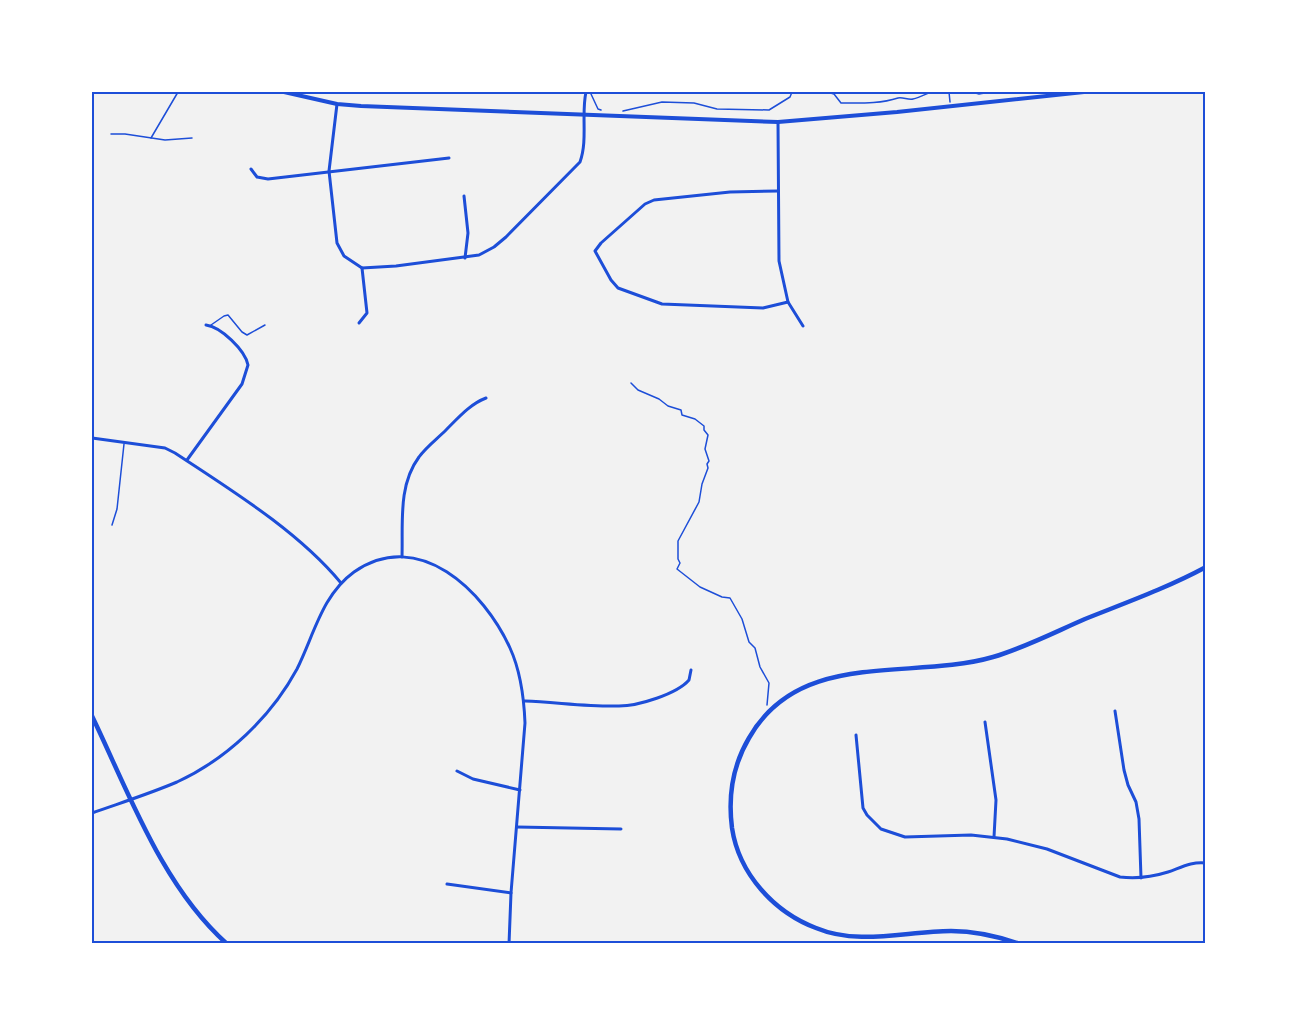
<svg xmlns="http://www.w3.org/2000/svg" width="1297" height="1035" font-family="'Work Sans',sans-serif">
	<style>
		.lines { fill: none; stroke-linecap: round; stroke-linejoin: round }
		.path { stroke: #1d4ed8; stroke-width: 1.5 }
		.service { stroke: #1d4ed8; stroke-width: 1.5 }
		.minor { stroke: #1d4ed8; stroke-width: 3 }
		.tertiary { stroke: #1d4ed8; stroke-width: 4 }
		.primary { stroke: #1d4ed8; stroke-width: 4.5 }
		.neatline { fill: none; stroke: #1d4ed8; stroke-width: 2 }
	</style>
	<rect width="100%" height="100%" fill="#f2f2f2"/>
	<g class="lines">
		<g class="path">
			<path d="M827,92L834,94L841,103C860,103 880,104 898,98C903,97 908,100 913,99C919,98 926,94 931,92"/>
			<polyline points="949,92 950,102"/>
			<polyline points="972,92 979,94 990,92"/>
			<polyline points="92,93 92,92"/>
			<polyline points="591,94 598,109 601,110"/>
			<polyline points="623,111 662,102 694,103 717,109 769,110 790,97 792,92"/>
			<polyline points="631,383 638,390 659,399 668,406 681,410 682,415 695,419 704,426 704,430 708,435 705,449 709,461 707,464 708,468 702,484 699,502 678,541 678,559 680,563 677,569 700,587 722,597 730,598 742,619 749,642 755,648 760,667 769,683 767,705"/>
		</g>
		<g class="service">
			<polyline points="111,134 125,134 165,140 192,138"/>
			<polyline points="151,138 178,92"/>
			<polyline points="211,325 224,316 228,315 242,332 247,335 265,325"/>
			<polyline points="112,525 117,509 124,444"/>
		</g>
		<g class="minor">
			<path d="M337,104L329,171L337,243L344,256L362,268L396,266L479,255L494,247L506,237L580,162C588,140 581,114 586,92"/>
			<polyline points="778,122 779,261 788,302 803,326"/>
			<polyline points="251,169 257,177 268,179 449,158"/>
			<polyline points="778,191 730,192 654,200 645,204 601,243 595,251 611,280 618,288 662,304 763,308 788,302"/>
			<polyline points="464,196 468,233 465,258"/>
			<polyline points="359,323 367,313 362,268"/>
			<path d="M92,438L165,448L175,453C231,490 298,531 341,583"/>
			<path d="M187,460L242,384L248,365C245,350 221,327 206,325"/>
			<path d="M402,557C403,523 398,485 419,457C426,447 437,439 446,430C458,418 470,404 486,398"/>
			<path d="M525,701C555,702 589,707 619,706C638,706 677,694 689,680L691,670"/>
			<polyline points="1115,711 1124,770 1128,785 1136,802 1139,819 1141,878"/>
			<polyline points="985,722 996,800 994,837"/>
			<path d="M856,735L863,808L867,815L881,829L905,837L971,835L1007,839L1047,849L1120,877C1136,879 1152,877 1168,872C1180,868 1192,861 1206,863"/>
			<polyline points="457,771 473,779 520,790"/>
			<path d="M92,813C120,803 149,794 177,782C227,759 271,717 297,669C314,635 322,595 354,572C419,527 484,591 510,648C521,672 524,698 525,723L511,893L509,944"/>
			<polyline points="517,827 621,829"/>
			<polyline points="447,884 511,893"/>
		</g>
		<polyline class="tertiary" points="284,92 337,104 361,106 778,122 897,112 1084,92"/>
		<g class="primary">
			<path d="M92,716C129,793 162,886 227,944"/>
			<path d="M1020,944C997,936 975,931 951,931C906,931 859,946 816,928C774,912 739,874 732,828C728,797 733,765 749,738C800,648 911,681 993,657C1024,648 1055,632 1085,619C1125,603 1167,588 1206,567"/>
		</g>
	</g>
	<rect width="1297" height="1035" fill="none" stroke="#ffffff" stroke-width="186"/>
	<rect x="93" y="93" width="1111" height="849" class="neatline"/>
</svg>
